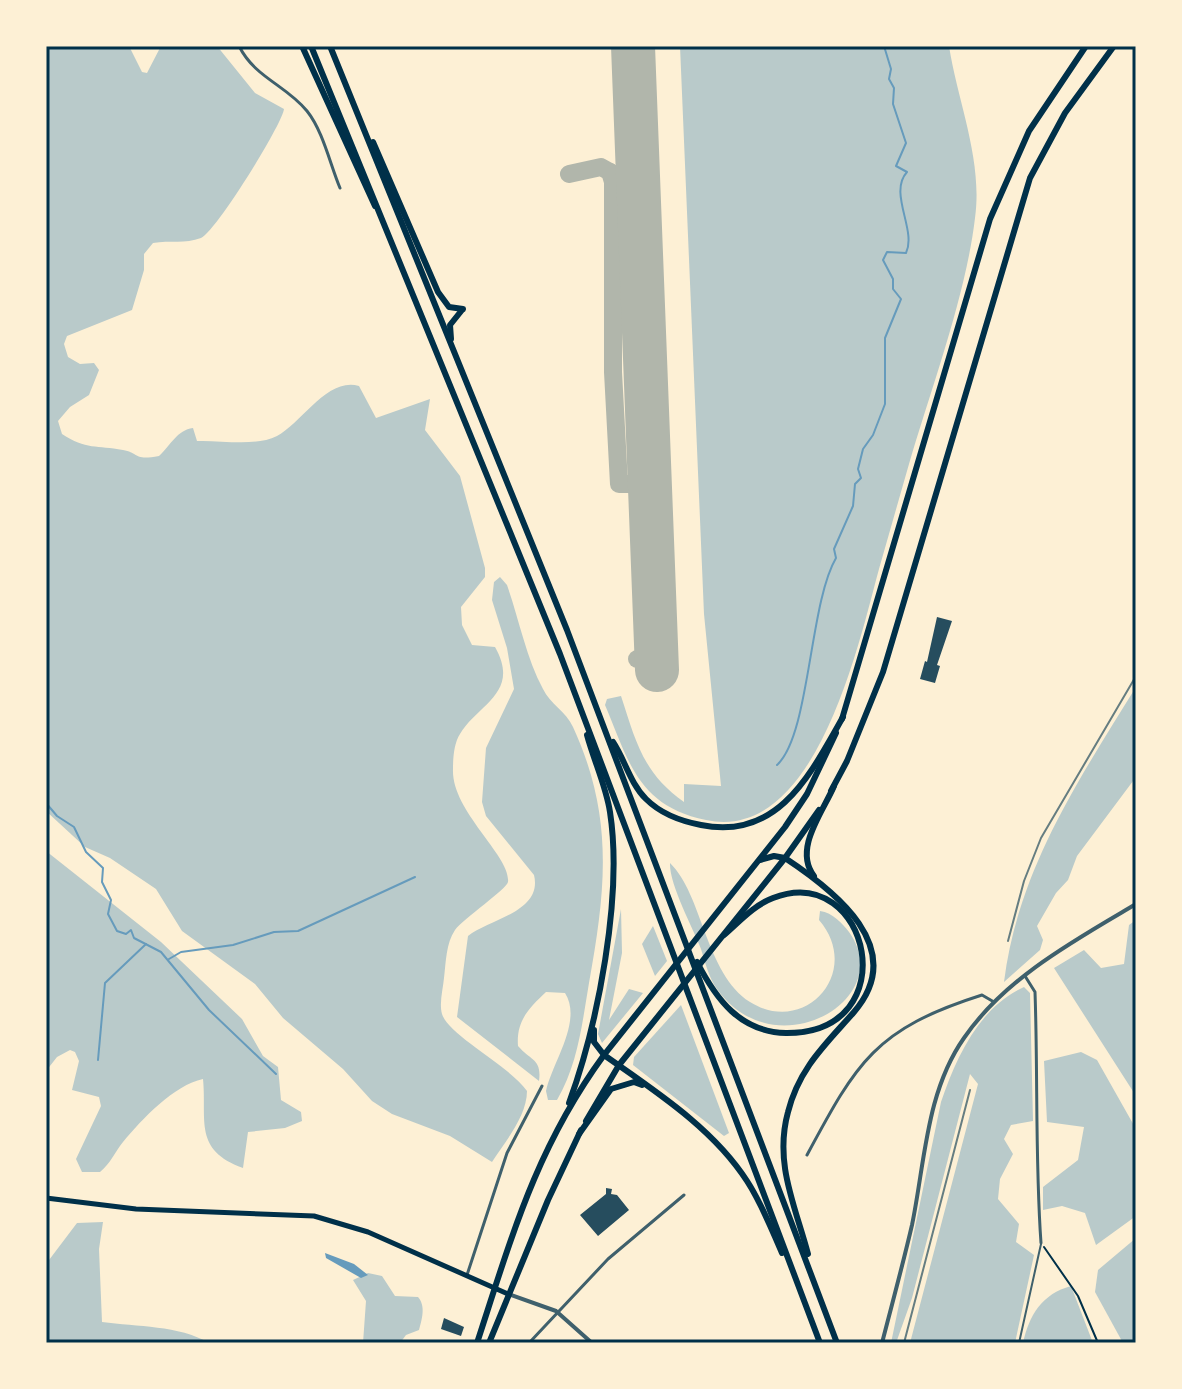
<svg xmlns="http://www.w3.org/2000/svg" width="1182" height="1389" font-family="'Crimson Pro',serif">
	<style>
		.green { fill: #b9caca }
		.water { fill: #669bbc }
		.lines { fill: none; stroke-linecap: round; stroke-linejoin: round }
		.stream { stroke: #669bbc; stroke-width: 2 }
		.taxiway { stroke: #b1b6ab; stroke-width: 18 }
		.runway { stroke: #b1b6ab; stroke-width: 44 }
		.building { fill: #264d5e }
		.path { stroke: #003049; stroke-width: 2 }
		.service { stroke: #3f606c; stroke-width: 2 }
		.minor { stroke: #3f606c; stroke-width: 3 }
		.tertiary { stroke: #3f606c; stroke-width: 4 }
		.secondary { stroke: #003049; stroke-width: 5 }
		.primary { stroke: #003049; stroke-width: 6 }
		.trunk { stroke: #003049; stroke-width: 6 }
		.motorway { stroke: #003049; stroke-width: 6 }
		.rail { stroke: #657d81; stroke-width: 2 }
		.neatline { fill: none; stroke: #003049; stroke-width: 3 }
	</style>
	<rect width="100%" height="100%" fill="#fdf0d5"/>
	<g class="green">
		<path d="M46,46H129L142,72L147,73L161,46H217L255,93L284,109C282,125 215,233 201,238C185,244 170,240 153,243L144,254V270L132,310L67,336L64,344L68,357L80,364L94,363L99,370L89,395L70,407L58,421L62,434C86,450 97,445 123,450C140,453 133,461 159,456C171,445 177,430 193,428L197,441C221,440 255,447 277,436C302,423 327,377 359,386L376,418L430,399L425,430L460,476L485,568V577L461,607L462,625L472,645L495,647C521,693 478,704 460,734C454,743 453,758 453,769C451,811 511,856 508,882C507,889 464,918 455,930C446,943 446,962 444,978C443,989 439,1003 442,1014C449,1036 510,1066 527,1091C527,1116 505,1142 492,1162L450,1136L392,1114L372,1101L343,1069L283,1018L255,984L182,931L156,889L110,858L85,847L46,811Z"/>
		<path d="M680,46H949C958,103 983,160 975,218C966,295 931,389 909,464C899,499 889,534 879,569C859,642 816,844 706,820C638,806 629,762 605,705L607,699L621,696C636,742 643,773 684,802V784L721,786L704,614Z"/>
		<path d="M500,577L507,585C519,619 526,657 543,689C550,704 566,711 573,727C614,816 606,889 589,983C582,1024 578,1064 557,1100H548L546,1091C552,1063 583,1021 565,993L546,992C529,1008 516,1021 518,1046C531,1061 542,1059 539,1081L457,1017L468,936C489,919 543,912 534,875L486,816L482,802L486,748L514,689L507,648L492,600L494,582Z"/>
		<path d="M1136,687V777L1077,856L1068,880L1056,893L1037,926L1043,940L1040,950L1004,982C1018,870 1078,781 1136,687Z"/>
		<path d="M46,851L161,942L242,1019L263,1056L278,1067L281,1100L301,1112L302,1121L285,1128L248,1132L243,1168C193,1150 207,1120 203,1079C174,1085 142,1119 123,1142C115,1152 110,1164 100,1172H82L76,1159L101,1106L99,1097L72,1090L79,1061L75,1052L70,1050L57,1057L46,1071Z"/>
		<path d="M670,863C703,895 705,973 750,1002C806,1037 863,971 819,920L820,911C833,913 842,923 849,932C898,1000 774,1070 717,989C709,978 705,962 701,949C693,928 669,884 670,863Z"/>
		<polygon points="621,909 622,953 609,1020 629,989 643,993 602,1043 598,1034"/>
		<polygon points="1136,920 1136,1096 1054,968 1084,950 1101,968 1124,964 1129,925"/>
		<polygon points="653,926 667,961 655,976 642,944"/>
		<path d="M1024,987L1030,993L1033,1121L1011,1125L1004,1139L1013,1154L1000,1179L998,1199L1019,1224L1016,1242L1034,1255L1015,1343H910L978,1084L970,1074L912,1298L896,1343H891L941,1102C956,1058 979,1007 1024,987Z"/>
		<polygon points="681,1005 729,1133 724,1136 633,1065 634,1057"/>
		<polygon points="1081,1052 1097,1060 1136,1129 1136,1216 1096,1245 1085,1213 1062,1206 1043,1210 1043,1187 1078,1160 1084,1127 1047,1122 1044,1061"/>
		<path d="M103,1222L99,1249L102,1322C137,1327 179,1325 209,1343H46V1264L77,1223Z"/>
		<polygon points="1136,1238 1136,1343 1123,1343 1095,1292 1098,1270"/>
		<path d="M368,1273L382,1276L395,1296L418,1297C426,1306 422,1319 419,1330L406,1335L400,1343H363L366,1301L353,1280Z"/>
		<path d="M1071,1286L1093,1343H1023C1029,1315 1042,1294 1071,1286Z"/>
	</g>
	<polygon class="water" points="325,1253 354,1264 368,1275 361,1278 326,1258"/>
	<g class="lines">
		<g class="stream">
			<path d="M777,765C810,735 809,604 836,558L834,549L853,506L855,484L861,478L858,469L863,449L873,435L885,404V338L901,299L893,289V279L883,260L887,252L906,253C917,230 888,193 907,172L896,166L906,143L893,104L894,88L889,79L891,69L884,46"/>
			<polyline points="46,803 57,816 74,827 86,852 103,868 102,882 111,900 108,914 117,931 126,934 131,930 134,938 161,952 209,1010 276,1074"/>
			<polyline points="169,959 181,952 233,945 274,932 298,931 415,877"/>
			<polyline points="98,1060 105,983 146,944"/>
		</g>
		<g class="taxiway">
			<polyline points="610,172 625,188 633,189 638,175"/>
			<polyline points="569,174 601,167 610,172 613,182 613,372 619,484 650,484"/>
			<polyline points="637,659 657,659"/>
		</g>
		<polyline class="runway" points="633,46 657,670"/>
	</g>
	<g class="building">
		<polygon points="937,617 952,621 937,665 940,666 935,683 920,679 925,661 927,662"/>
		<polygon points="606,1188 612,1189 611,1194 617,1195 629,1210 598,1236 580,1215 606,1194"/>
		<polygon points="444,1318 464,1327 461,1336 441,1329"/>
	</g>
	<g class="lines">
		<polyline class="path" points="1044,1247 1078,1296 1098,1343"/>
		<polyline class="service" points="1019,1343 1041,1244"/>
		<g class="minor">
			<path d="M239,46C255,78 286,85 307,111C323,131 330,164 340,188"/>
			<path d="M1025,976L1035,992C1038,1076 1035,1160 1041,1243"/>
			<path d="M807,1155C857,1062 875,1029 982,995L994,1002"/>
			<polyline points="467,1275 507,1153 542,1086"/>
			<polyline points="529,1343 608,1259 684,1195"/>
		</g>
		<g class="tertiary">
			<polyline points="508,1294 556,1311 592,1343"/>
			<path d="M882,1343C892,1304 903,1264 912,1225C925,1162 926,1092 964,1038C1005,978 1075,940 1136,904"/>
		</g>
		<polyline class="secondary" points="46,1198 136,1209 314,1216 368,1232 508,1294"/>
		<g class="primary">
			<polyline points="586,1121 619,1065"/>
			<path d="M477,1343C512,1236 536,1148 604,1055"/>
			<polyline points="489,1343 548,1200 581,1130"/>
		</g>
		<g class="trunk">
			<polyline points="842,719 990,219 1029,131 1086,46"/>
			<polyline points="831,791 847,761 883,672 1030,178 1065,113 1114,46"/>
			<polyline points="604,1055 785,827 807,794 836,733"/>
			<polyline points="619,1065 785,858 819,810"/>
		</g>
		<g class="motorway">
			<polyline points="302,46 375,206"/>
			<polyline points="311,46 560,654 820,1343"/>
			<polyline points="330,46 567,630 837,1343"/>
			<polyline points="373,142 438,292 449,307 463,309"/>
			<polyline points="451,339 450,325 462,310"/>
			<path d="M613,742C625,760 630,783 646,799C661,814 680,821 701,825C779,841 811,773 843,717"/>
			<path d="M760,860L774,856L785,858C835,891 909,948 854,1012C826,1044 799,1068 788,1112C774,1163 795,1205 808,1254"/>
			<path d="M814,876C793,849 823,812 834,786"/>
			<path d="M697,962C716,999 740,1032 786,1033C908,1034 870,860 773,898C754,905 739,922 724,935"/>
			<path d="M594,1030V1042L604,1055C655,1091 713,1128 747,1181C762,1204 771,1228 782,1253"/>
			<path d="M569,1103C598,1024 623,896 610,812C606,786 594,761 587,735"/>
			<polyline points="579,1134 611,1089 634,1082 642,1085"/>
		</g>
		<g class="rail">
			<polyline points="1008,941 1024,881 1041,838 1136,676"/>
			<polyline points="904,1343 970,1090"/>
		</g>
	</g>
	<rect width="1182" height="1389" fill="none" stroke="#fdf0d5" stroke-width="96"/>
	<rect x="48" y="48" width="1086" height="1293" class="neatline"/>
</svg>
